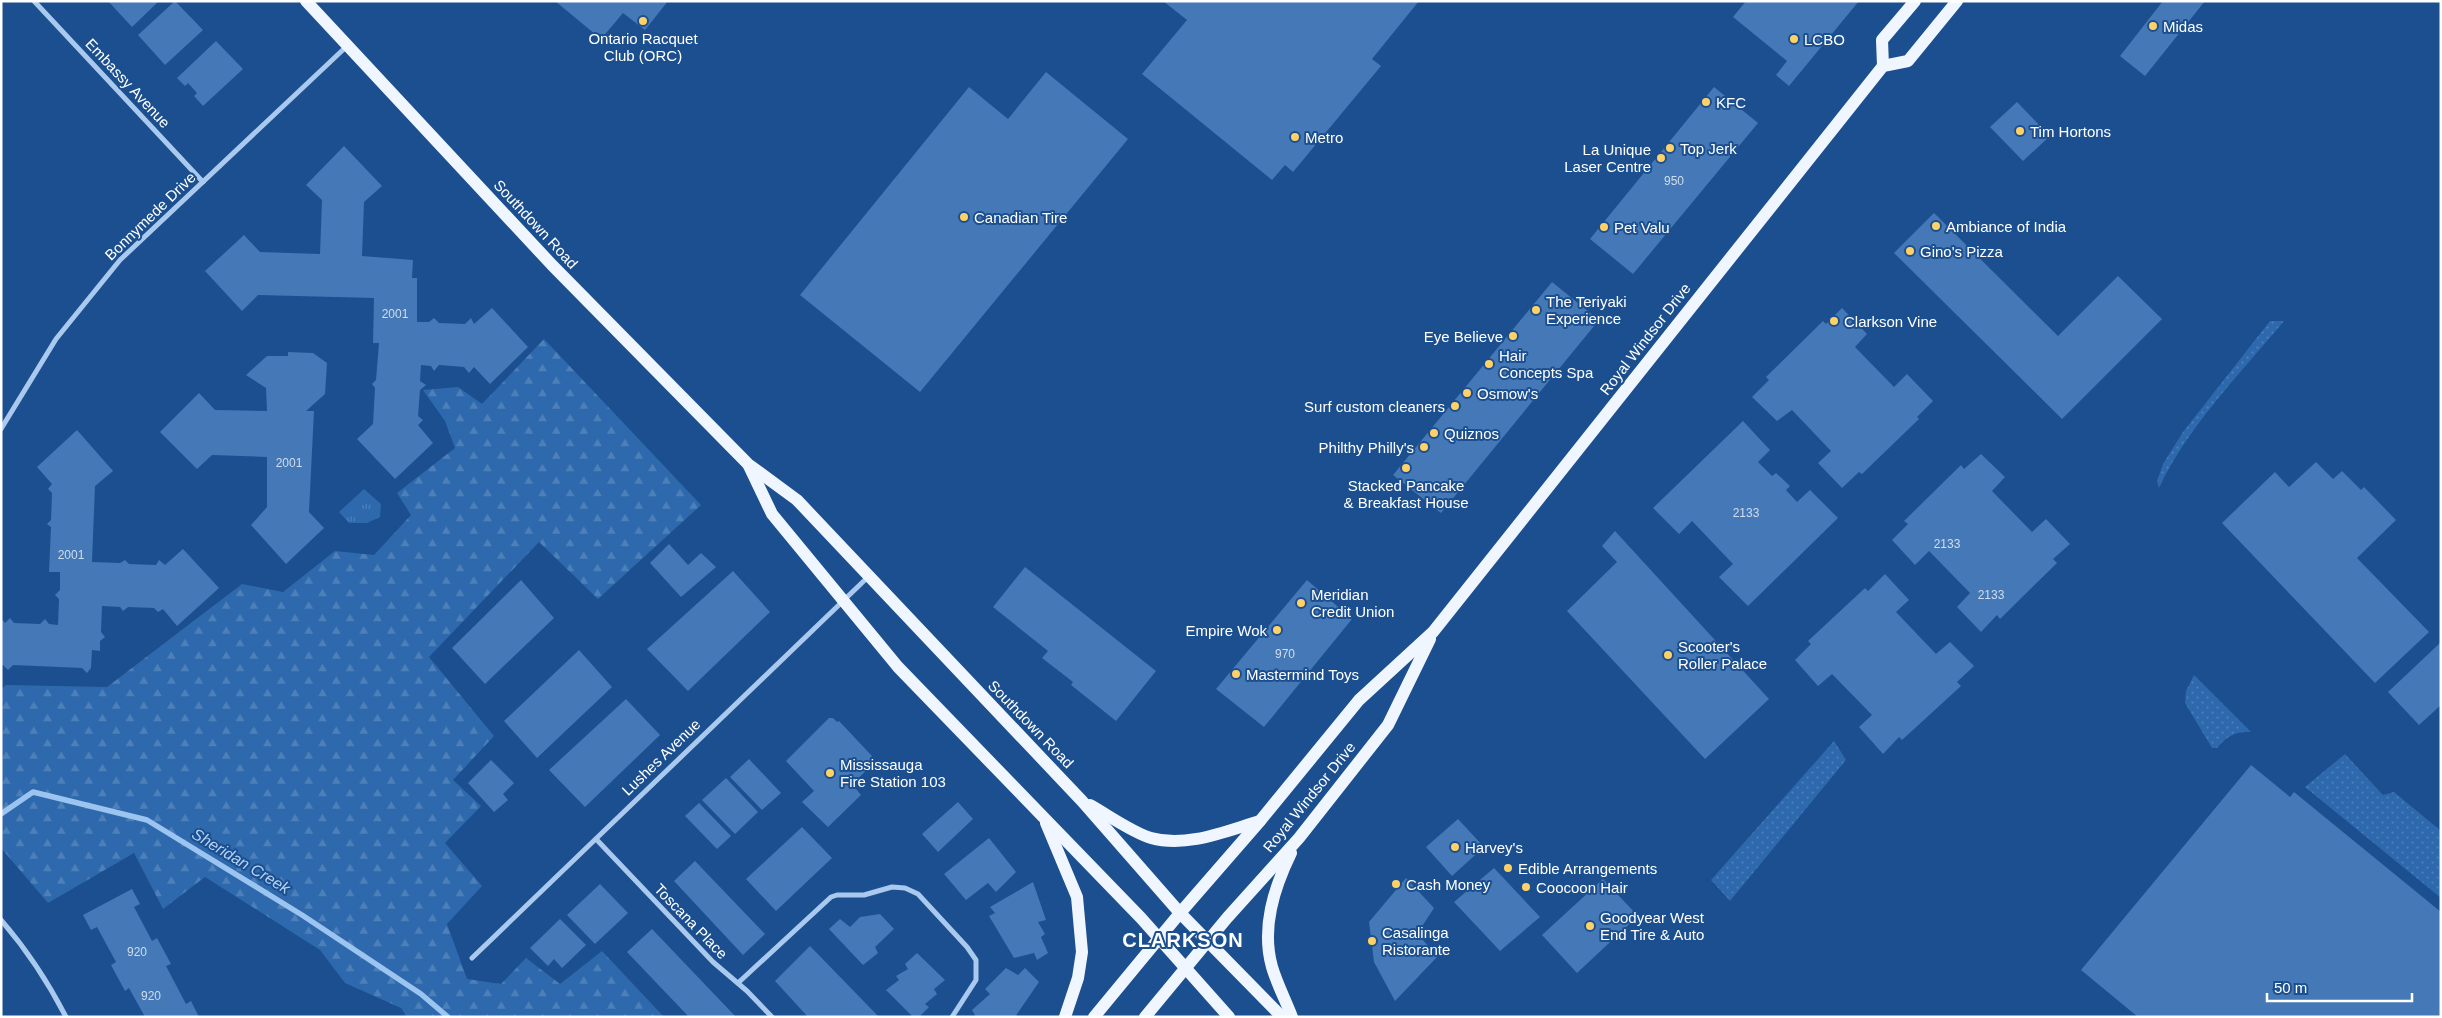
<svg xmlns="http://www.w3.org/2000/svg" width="2442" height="1018" font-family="Helvetica,sans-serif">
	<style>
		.grass { fill: url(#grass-dots) }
		.forest { fill: url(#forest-firs) }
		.park { fill: url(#park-tufts) }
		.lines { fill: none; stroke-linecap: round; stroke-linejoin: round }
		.stream { stroke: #9cc4f0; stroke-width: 5.5 }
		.building { fill: #4478b7 }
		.minor { stroke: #a9c9ee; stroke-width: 5 }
		.primary { stroke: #f0f6ff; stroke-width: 12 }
		.poi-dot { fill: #ffd166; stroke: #1b4f8f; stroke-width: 2 }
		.labels { text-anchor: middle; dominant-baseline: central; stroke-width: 4; stroke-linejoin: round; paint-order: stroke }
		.number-label { font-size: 12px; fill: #d0dded }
		.poi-label { font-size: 15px; fill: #fff; stroke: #1b4f8f; text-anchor: start }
		.street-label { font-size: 15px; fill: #fff; stroke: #1b4f8f }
		.water-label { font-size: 16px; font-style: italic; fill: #b5d3f5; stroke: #1b4f8f }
		.district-label { font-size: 20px; font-weight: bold; letter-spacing: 1px; fill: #fff; stroke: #1b4f8f }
	</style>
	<defs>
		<pattern id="grass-dots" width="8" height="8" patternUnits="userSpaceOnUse" patternTransform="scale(1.25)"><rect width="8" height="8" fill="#2e69ad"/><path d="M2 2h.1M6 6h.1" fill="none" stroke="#4d80b9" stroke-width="1.8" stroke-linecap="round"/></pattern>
		<pattern id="forest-firs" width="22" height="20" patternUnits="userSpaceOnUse" patternTransform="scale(1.25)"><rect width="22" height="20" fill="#2e69ad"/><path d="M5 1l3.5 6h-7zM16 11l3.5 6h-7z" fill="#4d80b9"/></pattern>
		<pattern id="park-tufts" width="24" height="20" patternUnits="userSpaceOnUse" patternTransform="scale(1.25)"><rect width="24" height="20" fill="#2e69ad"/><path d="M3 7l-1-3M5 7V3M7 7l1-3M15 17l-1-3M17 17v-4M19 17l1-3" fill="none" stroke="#4d80b9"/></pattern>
	</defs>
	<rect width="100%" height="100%" fill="#1b4f8f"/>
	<g class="grass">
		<path d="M2270,321H2284C2240,374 2188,426 2159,488L2157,481L2163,464L2183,432Z"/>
		<path d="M2194,675L2251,732C2235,731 2227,736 2217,748H2212L2185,703L2186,691Z"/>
		<polygon points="1834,741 1846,760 1730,901 1711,880"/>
		<polygon points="2345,754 2383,795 2394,792 2441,831 2441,898 2305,787"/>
	</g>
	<polygon class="forest" points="544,339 701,505 598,599 539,542 429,657 494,736 453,780 481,806 445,843 482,886 447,924 467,979 501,984 526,958 560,984 602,951 664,1017 407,1017 401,1008 345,983 320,950 205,877 163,909 134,853 48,903 1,848 1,689 6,685 107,687 242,584 283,592 335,551 374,555 411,515 397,493 455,448 445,421 423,390 458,387 482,404"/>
	<polygon class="park" points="364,489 381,504 380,517 367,523 349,523 339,512"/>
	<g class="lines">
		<polyline class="stream" points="1,814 33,792 147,820 302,915 421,994 448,1017"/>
	</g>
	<g class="building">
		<polygon points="108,1 159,1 132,27"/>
		<polygon points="175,1 203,30 165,65 138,35"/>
		<polygon points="555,1 668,1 645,30 623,13 601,39"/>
		<polygon points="1163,1 1419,1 1372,59 1381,66 1293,172 1285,165 1272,180 1142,74 1187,20"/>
		<polygon points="1746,1 1859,1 1789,86 1776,75 1787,61 1733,17"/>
		<polygon points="2163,1 2205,1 2145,76 2120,56"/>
		<polygon points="216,41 243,69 203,106 194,96 197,93 188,83 185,86 177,78"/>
		<polygon points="1046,72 1128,139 920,392 800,295 969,87 1008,119"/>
		<polygon points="1714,87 1758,123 1633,274 1590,239"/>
		<polygon points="2017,102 2050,136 2023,161 1990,127"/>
		<polygon points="344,146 382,186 364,202 362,256 413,260 412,278 417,278 417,322 429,322 434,318 439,323 465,324 471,318 474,324 492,308 528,347 490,384 474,367 469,373 464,367 439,365 434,371 431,366 421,365 420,381 426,385 420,390 418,416 423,420 418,425 433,443 395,479 357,439 373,424 375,388 372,384 376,380 379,343 373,343 374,298 258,295 242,311 205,271 244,235 260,252 320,254 322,200 306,185"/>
		<polygon points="1934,213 2058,336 2118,276 2162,319 2062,419 1894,253"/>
		<polygon points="1552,282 1599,320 1441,513 1393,475"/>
		<polygon points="1842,308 1867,334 1855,347 1894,387 1907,374 1933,401 1917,417 1919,419 1862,474 1859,472 1842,488 1818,463 1831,451 1792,410 1777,421 1752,397 1769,380 1766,377 1823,321 1826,324"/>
		<polygon points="288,352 313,353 327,363 325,394 306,411 314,411 309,512 324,528 286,564 251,525 267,507 267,457 212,455 197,469 160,432 199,393 215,410 267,411 266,388 246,375 267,356 288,356"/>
		<polygon points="1743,421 1770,450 1758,462 1772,476 1776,473 1790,486 1786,490 1797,502 1810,490 1838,518 1748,606 1719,577 1733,564 1692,521 1679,534 1653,508"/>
		<polygon points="77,430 113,471 95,486 92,562 120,563 125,560 129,564 156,565 159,560 165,565 183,549 219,588 177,626 163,609 158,612 154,608 128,607 123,611 120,607 102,606 101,632 105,637 100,641 100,651 92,650 91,668 87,673 82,668 13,665 8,670 3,665 1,666 1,618 5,623 10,618 14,623 40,624 45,619 49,624 58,625 59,599 55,595 60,590 60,572 49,572 51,527 47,524 51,520 52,493 48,489 52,484 37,467"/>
		<polygon points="1981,454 2005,477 1992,491 2032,532 2046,519 2070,544 2053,559 2057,563 2000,619 1997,615 1981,632 1957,607 1970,593 1929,551 1915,565 1892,540 1908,524 1904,521 1961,465 1964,469"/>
		<polygon points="2316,462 2333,479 2342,471 2361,490 2364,487 2396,520 2357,558 2429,632 2375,683 2222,523 2275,472 2289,487"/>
		<polygon points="1615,531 1769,699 1705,759 1567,611 1617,562 1602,546"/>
		<polygon points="669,544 688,565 701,553 716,567 681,597 650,563"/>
		<polygon points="1025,567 1156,671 1116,721 1071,685 1073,682 1042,658 1048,651 993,607"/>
		<polygon points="733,571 770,612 688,691 647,649"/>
		<polygon points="1885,574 1909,600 1896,612 1936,654 1950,642 1974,666 1957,682 1961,686 1902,740 1899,737 1883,754 1859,727 1872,715 1832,674 1818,686 1795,660 1811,644 1808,641 1865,588 1868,591"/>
		<polygon points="521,580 554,618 485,684 452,648"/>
		<polygon points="1307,580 1352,619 1264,727 1216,689"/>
		<polygon points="2440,643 2441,705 2419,725 2388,692"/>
		<polygon points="579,650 612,687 537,758 504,721"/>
		<polygon points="626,699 660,735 585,807 549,770"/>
		<polygon points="829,718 833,718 837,722 839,721 872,756 870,758 874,763 852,784 861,795 828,827 802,802 814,791 786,761"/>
		<polygon points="749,759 781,793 762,810 730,777"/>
		<polygon points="491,760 514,783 503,794 508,800 494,812 468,783"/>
		<polygon points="2251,765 2290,797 2294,792 2441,912 2441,1017 2138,1017 2081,970"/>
		<polygon points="726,778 758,812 735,834 702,800"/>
		<polygon points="958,802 973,819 938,852 922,834"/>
		<polygon points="699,803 731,836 717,849 685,816"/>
		<polygon points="1458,819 1484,847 1452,876 1426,847"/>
		<polygon points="802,827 832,858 776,911 746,879"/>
		<polygon points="989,838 1016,872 996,892 988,883 966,900 944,874"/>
		<polygon points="695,861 765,934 743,955 674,881"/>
		<polygon points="1494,868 1540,917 1500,951 1454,902"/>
		<polygon points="1406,878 1434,908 1417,934 1438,956 1395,1001 1374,962 1369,922"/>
		<polygon points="1603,879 1638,916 1577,973 1542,935"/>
		<polygon points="1033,882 1046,920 1038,922 1045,934 1041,937 1048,953 1037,960 1034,953 1014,958 989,916 995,913 990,907"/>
		<polygon points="600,884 628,913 595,944 567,915"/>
		<polygon points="132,889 140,904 134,907 152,941 157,938 171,964 166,966 186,1004 191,1001 199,1017 145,1017 129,988 125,991 111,965 116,962 97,927 91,930 83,915"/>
		<polygon points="880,914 894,929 875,947 878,953 863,965 829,929 840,919 850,927 860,917"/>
		<polygon points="560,919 586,945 562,968 554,959 548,966 530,948"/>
		<polygon points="652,929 736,1017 689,1017 627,952"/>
		<polygon points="810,946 879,1017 808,1017 775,981"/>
		<polygon points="917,953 945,980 934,989 937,994 925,1004 929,1007 919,1017 913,1017 886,990 899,980 896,976 908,969 905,964"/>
		<polygon points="1006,968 1018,975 1025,968 1039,982 1015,1017 976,1017 972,1010 990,994 985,989"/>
	</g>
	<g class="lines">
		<g class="minor">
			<polyline points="34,1 203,182"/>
			<polyline points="1,429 56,339 120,260 347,46"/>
			<polyline points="596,839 713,962 747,991 772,1017"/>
			<path d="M1,920C27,950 48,982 66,1017"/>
			<polyline points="472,958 869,576"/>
			<polyline points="738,983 831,897 837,895 864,895 892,887 905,888 918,894 967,947 976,960 976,980 952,1017"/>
		</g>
		<g class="primary">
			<polyline points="306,1 552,265 748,464 797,500 1082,801 1180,913 1282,1017"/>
			<polyline points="1883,66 1882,40 1915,1"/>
			<polyline points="749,466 772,514 898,667 1141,918 1229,1017"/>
			<path d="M1090,805C1108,815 1133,833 1151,838C1187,848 1226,831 1260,821"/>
			<polyline points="1046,823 1077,897 1082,952 1078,978 1065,1017"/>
			<path d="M1291,853C1274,888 1261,928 1272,967C1277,984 1286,1001 1292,1017"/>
			<polyline points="1094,1017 1180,913 1260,821 1359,700 1433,632 1883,66 1908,61 1957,1"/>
			<polyline points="1145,1017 1227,918 1299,838 1388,725 1430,639"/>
		</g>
	</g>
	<g class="poi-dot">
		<circle cx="643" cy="21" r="5"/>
		<circle cx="2153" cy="26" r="5"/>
		<circle cx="1794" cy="39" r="5"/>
		<circle cx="1706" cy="102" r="5"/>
		<circle cx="2020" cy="131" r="5"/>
		<circle cx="1295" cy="137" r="5"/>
		<circle cx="1670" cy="148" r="5"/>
		<circle cx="1661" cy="158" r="5"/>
		<circle cx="964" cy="217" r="5"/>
		<circle cx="1936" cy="226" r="5"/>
		<circle cx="1604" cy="227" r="5"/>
		<circle cx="1910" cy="251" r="5"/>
		<circle cx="1536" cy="310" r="5"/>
		<circle cx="1834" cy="321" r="5"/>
		<circle cx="1513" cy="336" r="5"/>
		<circle cx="1489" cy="364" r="5"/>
		<circle cx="1467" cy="393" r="5"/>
		<circle cx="1455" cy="406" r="5"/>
		<circle cx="1434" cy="433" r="5"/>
		<circle cx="1424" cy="447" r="5"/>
		<circle cx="1406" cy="468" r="5"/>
		<circle cx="1301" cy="603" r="5"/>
		<circle cx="1277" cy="630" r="5"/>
		<circle cx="1668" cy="655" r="5"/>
		<circle cx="1236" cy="674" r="5"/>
		<circle cx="830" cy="773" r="5"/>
		<circle cx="1455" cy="847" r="5"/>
		<circle cx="1508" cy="868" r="5"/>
		<circle cx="1396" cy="884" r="5"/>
		<circle cx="1526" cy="887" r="5"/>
		<circle cx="1590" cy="926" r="5"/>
		<circle cx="1372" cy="941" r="5"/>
	</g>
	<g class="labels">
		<g class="number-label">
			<text x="1674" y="181">950</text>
			<text x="395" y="314">2001</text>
			<text x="289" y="463">2001</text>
			<text x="1746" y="513">2133</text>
			<text x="1947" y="544">2133</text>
			<text x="71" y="555">2001</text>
			<text x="1991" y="595">2133</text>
			<text x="1285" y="654">970</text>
			<text x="137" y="952">920</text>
			<text x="151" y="996">920</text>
		</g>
		<g class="poi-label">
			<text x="2163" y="26">Midas</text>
			<text x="643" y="38" text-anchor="middle">Ontario Racquet<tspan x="643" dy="17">Club (ORC)</tspan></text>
			<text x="1804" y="39">LCBO</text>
			<text x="1716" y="102">KFC</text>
			<text x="2030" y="131">Tim Hortons</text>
			<text x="1305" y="137">Metro</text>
			<text x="1680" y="148">Top Jerk</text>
			<text x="1651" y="149" text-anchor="end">La Unique<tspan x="1651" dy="17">Laser Centre</tspan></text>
			<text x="974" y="217">Canadian Tire</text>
			<text x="1946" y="226">Ambiance of India</text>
			<text x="1614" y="227">Pet Valu</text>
			<text x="1920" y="251">Gino's Pizza</text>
			<text x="1546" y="301">The Teriyaki<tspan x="1546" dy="17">Experience</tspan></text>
			<text x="1844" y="321">Clarkson Vine</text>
			<text x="1503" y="336" text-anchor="end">Eye Believe</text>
			<text x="1499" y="355">Hair<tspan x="1499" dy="17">Concepts Spa</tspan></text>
			<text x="1477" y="393">Osmow's</text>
			<text x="1445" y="406" text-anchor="end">Surf custom cleaners</text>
			<text x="1444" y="433">Quiznos</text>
			<text x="1414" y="447" text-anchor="end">Philthy Philly's</text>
			<text x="1406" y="485" text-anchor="middle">Stacked Pancake<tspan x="1406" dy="17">&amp; Breakfast House</tspan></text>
			<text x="1311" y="594">Meridian<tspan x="1311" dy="17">Credit Union</tspan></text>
			<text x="1267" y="630" text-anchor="end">Empire Wok</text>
			<text x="1678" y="646">Scooter's<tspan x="1678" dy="17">Roller Palace</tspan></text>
			<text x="1246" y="674">Mastermind Toys</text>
			<text x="840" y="764">Mississauga<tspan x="840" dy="17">Fire Station 103</tspan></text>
			<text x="1465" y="847">Harvey's</text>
			<text x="1518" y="868">Edible Arrangements</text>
			<text x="1406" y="884">Cash Money</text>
			<text x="1536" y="887">Coocoon Hair</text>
			<text x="1600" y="917">Goodyear West<tspan x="1600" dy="17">End Tire &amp; Auto</tspan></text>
			<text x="1382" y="932">Casalinga<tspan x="1382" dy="17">Ristorante</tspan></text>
		</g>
		<g class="street-label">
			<text transform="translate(128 83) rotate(47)">Embassy Avenue</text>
			<text transform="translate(150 216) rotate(-44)">Bonnymede Drive</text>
			<text transform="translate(536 224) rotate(47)">Southdown Road</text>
			<text transform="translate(1645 339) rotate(-52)">Royal Windsor Drive</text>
			<text transform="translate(1031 724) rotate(46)">Southdown Road</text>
			<text transform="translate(661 757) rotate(-44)">Lushes Avenue</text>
			<text transform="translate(1309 797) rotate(-51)">Royal Windsor Drive</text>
			<text transform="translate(691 921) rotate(46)">Toscana Place</text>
		</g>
		<g class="water-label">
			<text transform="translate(241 861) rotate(31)">Sheridan Creek</text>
		</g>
		<g class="district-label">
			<text x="1183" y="940">CLARKSON</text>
		</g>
	</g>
	<rect width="2442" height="1018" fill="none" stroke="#ffffff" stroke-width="5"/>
	<path d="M2267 993v8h145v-8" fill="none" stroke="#ffffff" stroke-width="2.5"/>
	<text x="2274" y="993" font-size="15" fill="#ffffff" stroke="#1b4f8f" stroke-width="4" paint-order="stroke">50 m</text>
</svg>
